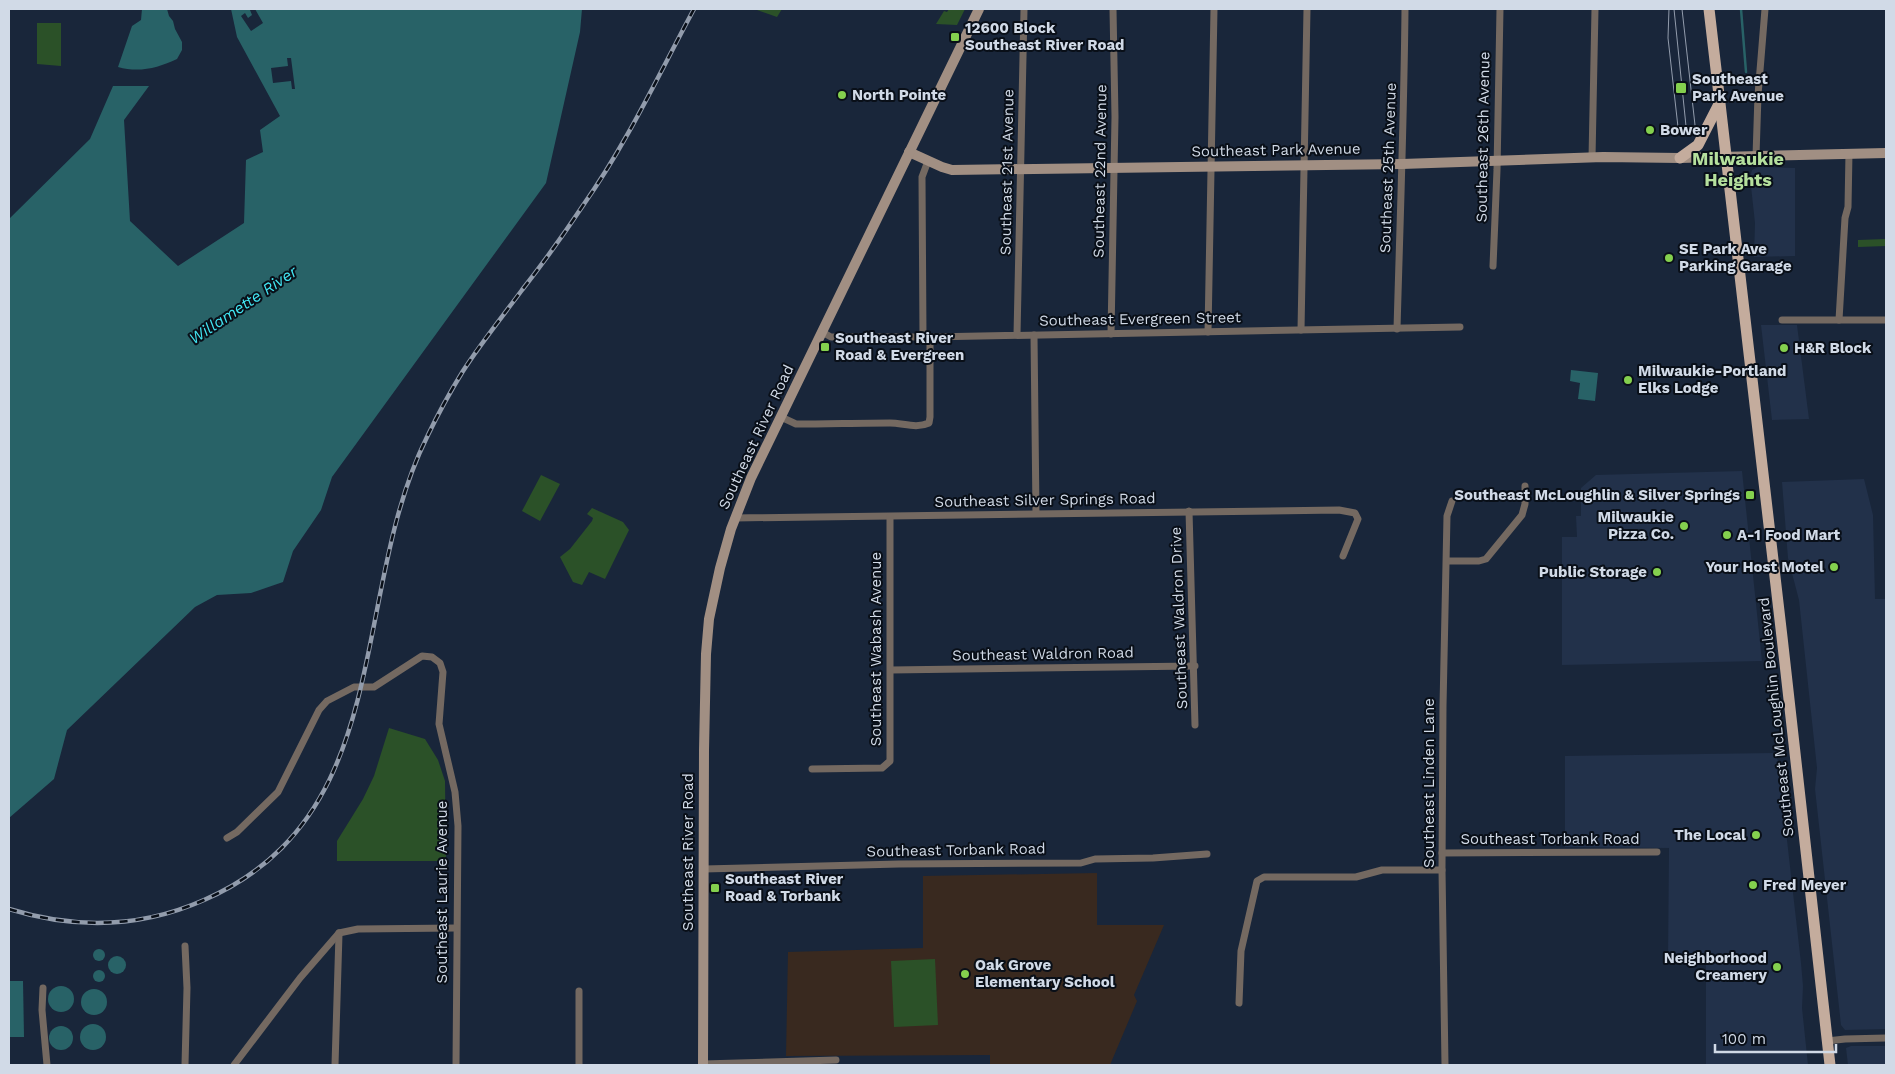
<svg xmlns="http://www.w3.org/2000/svg" width="1895" height="1074" font-family="'Work Sans',sans-serif">
	<style>
		.built { fill: #22314a }
		.education { fill: #39291f }
		.green { fill: #2b5128 }
		.water { fill: #286267 }
		.pier { fill: #19263a }
		.lines { fill: none; stroke-linecap: round; stroke-linejoin: round }
		.stream { stroke: #286267; stroke-width: 2.5 }
		.street { stroke: #746961; stroke-width: 7 }
		.secondary { stroke: #a18f83; stroke-width: 10 }
		.primary { stroke: #c4ac9d; stroke-width: 11 }
		.tram { stroke: #929cac; stroke-width: 1 }
		.rail-casing { stroke: #929cac; stroke-width: 4.5 }
		.rail { stroke: #090f18; stroke-width: 2.5; stroke-dasharray: 8; stroke-linecap: butt }
		.poi-dot { fill: #84d04e; stroke: #090f18; stroke-width: 2 }
		.labels { text-anchor: middle; dominant-baseline: central; stroke-width: 4; stroke-linejoin: round; paint-order: stroke }
		.poi-label { font-size: 15px; font-weight: bold; fill: #d1dae7; stroke: #090f18; text-anchor: start }
		.street-label { font-size: 15px; fill: #d1dae7; stroke: #090f18 }
		.water-label { font-size: 16px; font-style: italic; fill: #42e5f2; stroke: #090f18 }
		.quarter-label { font-size: 18px; font-weight: bold; fill: #b5e09d; stroke: #090f18 }
	</style>
	<rect width="100%" height="100%" fill="#19263a"/>
	<g class="built">
		<polygon points="1758,167 1795,168 1795,256 1754,257 1755,223 1750,177 1752,170"/>
		<polygon points="1761,325 1797,325 1809,419 1772,420"/>
		<polygon points="1742,471 1762,661 1562,665 1562,537 1577,537 1576,516 1581,516 1581,488 1596,475"/>
		<polygon points="1864,479 1873,515 1875,599 1886,599 1886,1029 1845,1030 1841,1025 1815,789 1817,768 1799,600 1788,558 1782,482"/>
		<polygon points="1774,753 1778,761 1801,963 1803,986 1802,1008 1808,1065 1706,1065 1706,963 1668,962 1669,848 1565,847 1565,756"/>
		<polygon points="1851,1046 1886,1046 1886,1065 1848,1065 1846,1048"/>
	</g>
	<polygon class="education" points="1097,873 1097,925 1164,925 1134,995 1137,1001 1110,1065 990,1065 990,1055 786,1056 788,952 923,948 923,876"/>
	<g class="green">
		<polygon points="759,9 782,9 777,17 757,10"/>
		<polygon points="949,9 965,9 957,25 936,24 944,11 947,12"/>
		<polygon points="37,23 61,23 61,66 37,64"/>
		<polygon points="1886,239 1886,246 1858,247 1858,240"/>
		<polygon points="541,475 560,484 540,521 522,511"/>
		<polygon points="592,508 623,522 629,530 605,579 589,572 582,585 573,582 560,557 570,549 592,521 593,518 587,514"/>
		<polygon points="389,728 425,739 438,760 445,781 446,861 337,861 337,841 363,799 374,776"/>
		<polygon points="935,959 938,1025 894,1027 891,961"/>
	</g>
	<g class="water">
		<path d="M142,9H167L169,16L173,21L175,29L182,42V50L177,59C158,68 139,73 118,67L132,26L141,20Z"/>
		<polygon points="231,9 582,9 580,32 546,183 332,477 321,510 293,551 283,582 251,593 217,595 195,607 67,730 54,779 9,818 9,219 90,139 113,86 149,86 124,120 130,221 178,266 244,223 246,160 263,152 260,130 280,116 237,37"/>
		<polygon points="1571,370 1598,373 1595,401 1578,399 1580,383 1570,381"/>
		<circle cx="99" cy="955" r="6"/>
		<circle cx="117" cy="965" r="9"/>
		<circle cx="99" cy="976" r="6"/>
		<polygon points="9,981 23,981 24,1037 9,1037"/>
		<circle cx="61" cy="999" r="13"/>
		<circle cx="94" cy="1002" r="13"/>
		<circle cx="93" cy="1037" r="13"/>
		<circle cx="61" cy="1038" r="12"/>
	</g>
	<g class="pier">
		<polygon points="251,9 255,9 263,23 251,31 241,16 245,13 248,18 252,15 250,10"/>
		<polygon points="287,58 291,58 295,89 292,89 291,81 273,83 271,68 288,66"/>
	</g>
	<g class="lines">
		<polyline class="stream" points="1741,9 1746,72"/>
		<g class="street">
			<polyline points="1756,156 1758,95 1765,9"/>
			<polyline points="1592,158 1595,9"/>
			<polyline points="1493,266 1497,170 1500,9"/>
			<polyline points="1782,320 1886,320"/>
			<polyline points="1839,320 1845,218 1848,207 1849,153"/>
			<path d="M1397,329C1400,222 1404,116 1405,9"/>
			<polyline points="1301,330 1307,9"/>
			<polyline points="822,332 831,337 930,337 1460,327"/>
			<polyline points="1208,332 1214,9"/>
			<polyline points="1111,334 1115,117 1113,9"/>
			<polyline points="1017,335 1024,10"/>
			<polyline points="1034,335 1036,513"/>
			<polyline points="923,337 922,177 928,161"/>
			<path d="M781,417L796,424C827,424 859,423 890,423C903,423 916,429 929,423L930,417V337"/>
			<polyline points="1189,511 1195,725"/>
			<polyline points="735,518 1339,510 1355,513 1358,519 1343,556"/>
			<polyline points="1447,561 1479,561 1486,559 1522,515 1525,504 1525,486"/>
			<polyline points="891,670 1195,666"/>
			<polyline points="812,769 882,768 890,761 890,517"/>
			<polyline points="227,838 237,832 278,792 319,710 327,701 354,687 374,687 422,656 432,657 440,663 443,672 439,724 455,792 458,826 456,1065"/>
			<polyline points="1442,853 1657,852"/>
			<polyline points="704,869 899,864 1081,863 1095,859 1153,858 1207,854"/>
			<polyline points="339,933 358,929 456,928"/>
			<polyline points="43,988 42,1010 47,1065"/>
			<polyline points="1239,1003 1241,951 1257,881 1264,877 1356,877 1382,870 1442,870"/>
			<polyline points="1827,1041 1845,1039 1886,1038"/>
			<polyline points="703,1064 836,1060"/>
			<polyline points="185,1065 187,988 185,946"/>
			<polyline points="234,1065 300,978 339,933"/>
			<polyline points="335,1065 339,934"/>
			<polyline points="579,1065 579,991"/>
			<polyline points="1445,1065 1442,870 1443,706 1447,516 1452,501"/>
		</g>
		<g class="secondary">
			<polyline points="909,152 942,167 952,170 1402,164 1603,157 1680,158 1886,153"/>
			<polyline points="703,1065 704,750 706,654 709,619 720,568 731,529 751,478 979,9"/>
		</g>
		<g class="primary">
			<polyline points="1709,9 1782,637 1830,1065"/>
			<polyline points="1680,158 1698,145 1719,104"/>
		</g>
		<g class="tram">
			<polyline points="1669,9 1668,38 1678,127"/>
			<polyline points="1674,9 1686,126"/>
			<polyline points="1682,9 1695,125"/>
		</g>
		<g class="rail-casing">
			<path id="rail" d="M9,909C74,929 141,928 204,900C398,815 348,596 427,437C438,414 450,392 463,371C481,343 502,317 522,290C544,262 564,234 584,204C627,143 659,74 694,9"/>
		</g>
		<use href="#rail" class="rail"/>
	</g>
	<g class="poi-dot">
		<rect x="950" y="32" width="10" height="10" rx="2.5"/>
		<rect x="1675" y="82" width="12" height="12" rx="2.5"/>
		<circle cx="842" cy="95" r="5"/>
		<circle cx="1650" cy="130" r="5"/>
		<circle cx="1669" cy="258" r="5"/>
		<rect x="820" y="342" width="10" height="10" rx="2.5"/>
		<circle cx="1784" cy="348" r="5"/>
		<circle cx="1628" cy="380" r="5"/>
		<rect x="1745" y="490" width="10" height="10" rx="2.5"/>
		<circle cx="1684" cy="526" r="5"/>
		<circle cx="1727" cy="535" r="5"/>
		<circle cx="1834" cy="567" r="5"/>
		<circle cx="1657" cy="572" r="5"/>
		<circle cx="1756" cy="835" r="5"/>
		<circle cx="1753" cy="885" r="5"/>
		<rect x="710" y="883" width="10" height="10" rx="2.5"/>
		<circle cx="1777" cy="967" r="5"/>
		<circle cx="965" cy="974" r="5"/>
	</g>
	<g class="labels">
		<g class="poi-label">
			<text x="965" y="28">12600 Block<tspan x="965" dy="17">Southeast River Road</tspan></text>
			<text x="1692" y="79">Southeast<tspan x="1692" dy="17">Park Avenue</tspan></text>
			<text x="852" y="95">North Pointe</text>
			<text x="1660" y="130">Bower</text>
			<text x="1679" y="249">SE Park Ave<tspan x="1679" dy="17">Parking Garage</tspan></text>
			<text x="835" y="338">Southeast River<tspan x="835" dy="17">Road &amp; Evergreen</tspan></text>
			<text x="1794" y="348">H&amp;R Block</text>
			<text x="1638" y="371">Milwaukie-Portland<tspan x="1638" dy="17">Elks Lodge</tspan></text>
			<text x="1740" y="495" text-anchor="end">Southeast McLoughlin &amp; Silver Springs</text>
			<text x="1674" y="517" text-anchor="end">Milwaukie<tspan x="1674" dy="17">Pizza Co.</tspan></text>
			<text x="1737" y="535">A-1 Food Mart</text>
			<text x="1824" y="567" text-anchor="end">Your Host Motel</text>
			<text x="1647" y="572" text-anchor="end">Public Storage</text>
			<text x="1746" y="835" text-anchor="end">The Local</text>
			<text x="725" y="879">Southeast River<tspan x="725" dy="17">Road &amp; Torbank</tspan></text>
			<text x="1763" y="885">Fred Meyer</text>
			<text x="1767" y="958" text-anchor="end">Neighborhood<tspan x="1767" dy="17">Creamery</tspan></text>
			<text x="975" y="965">Oak Grove<tspan x="975" dy="17">Elementary School</tspan></text>
		</g>
		<g class="street-label">
			<text transform="translate(1483 137) rotate(-89)">Southeast 26th Avenue</text>
			<text transform="translate(1276 150) rotate(-1)">Southeast Park Avenue</text>
			<text transform="translate(1388 168) rotate(-88)">Southeast 25th Avenue</text>
			<text transform="translate(1100 171) rotate(-89)">Southeast 22nd Avenue</text>
			<text transform="translate(1007 172) rotate(-89)">Southeast 21st Avenue</text>
			<text transform="translate(1140 319) rotate(-1)">Southeast Evergreen Street</text>
			<text transform="translate(756 437) rotate(-65)">Southeast River Road</text>
			<text transform="translate(1045 500) rotate(-1)">Southeast Silver Springs Road</text>
			<text transform="translate(1179 618) rotate(-92)">Southeast Waldron Drive</text>
			<text transform="translate(876 649) rotate(-90)">Southeast Wabash Avenue</text>
			<text transform="translate(1043 654) rotate(-1)">Southeast Waldron Road</text>
			<text transform="translate(1776 717) rotate(-96)">Southeast McLoughlin Boulevard</text>
			<text transform="translate(1429 783) rotate(-90)">Southeast Linden Lane</text>
			<text x="1550" y="839">Southeast Torbank Road</text>
			<text transform="translate(956 850) rotate(-1)">Southeast Torbank Road</text>
			<text transform="translate(688 852) rotate(-90)">Southeast River Road</text>
			<text transform="translate(442 892) rotate(-90)">Southeast Laurie Avenue</text>
		</g>
		<g class="water-label">
			<text transform="translate(243 305) rotate(-34)">Willamette River</text>
		</g>
		<g class="quarter-label">
			<text x="1738" y="158">Milwaukie<tspan x="1738" dy="21">Heights</tspan></text>
		</g>
	</g>
	<rect width="1895" height="1074" fill="none" stroke="#d1dae7" stroke-width="20"/>
	<path d="M1715 1044v8h121v-8" fill="none" stroke="#d1dae7" stroke-width="2.5"/>
	<text x="1722" y="1044" font-size="15" fill="#d1dae7" stroke="#090f18" stroke-width="4" paint-order="stroke">100 m</text>
</svg>
